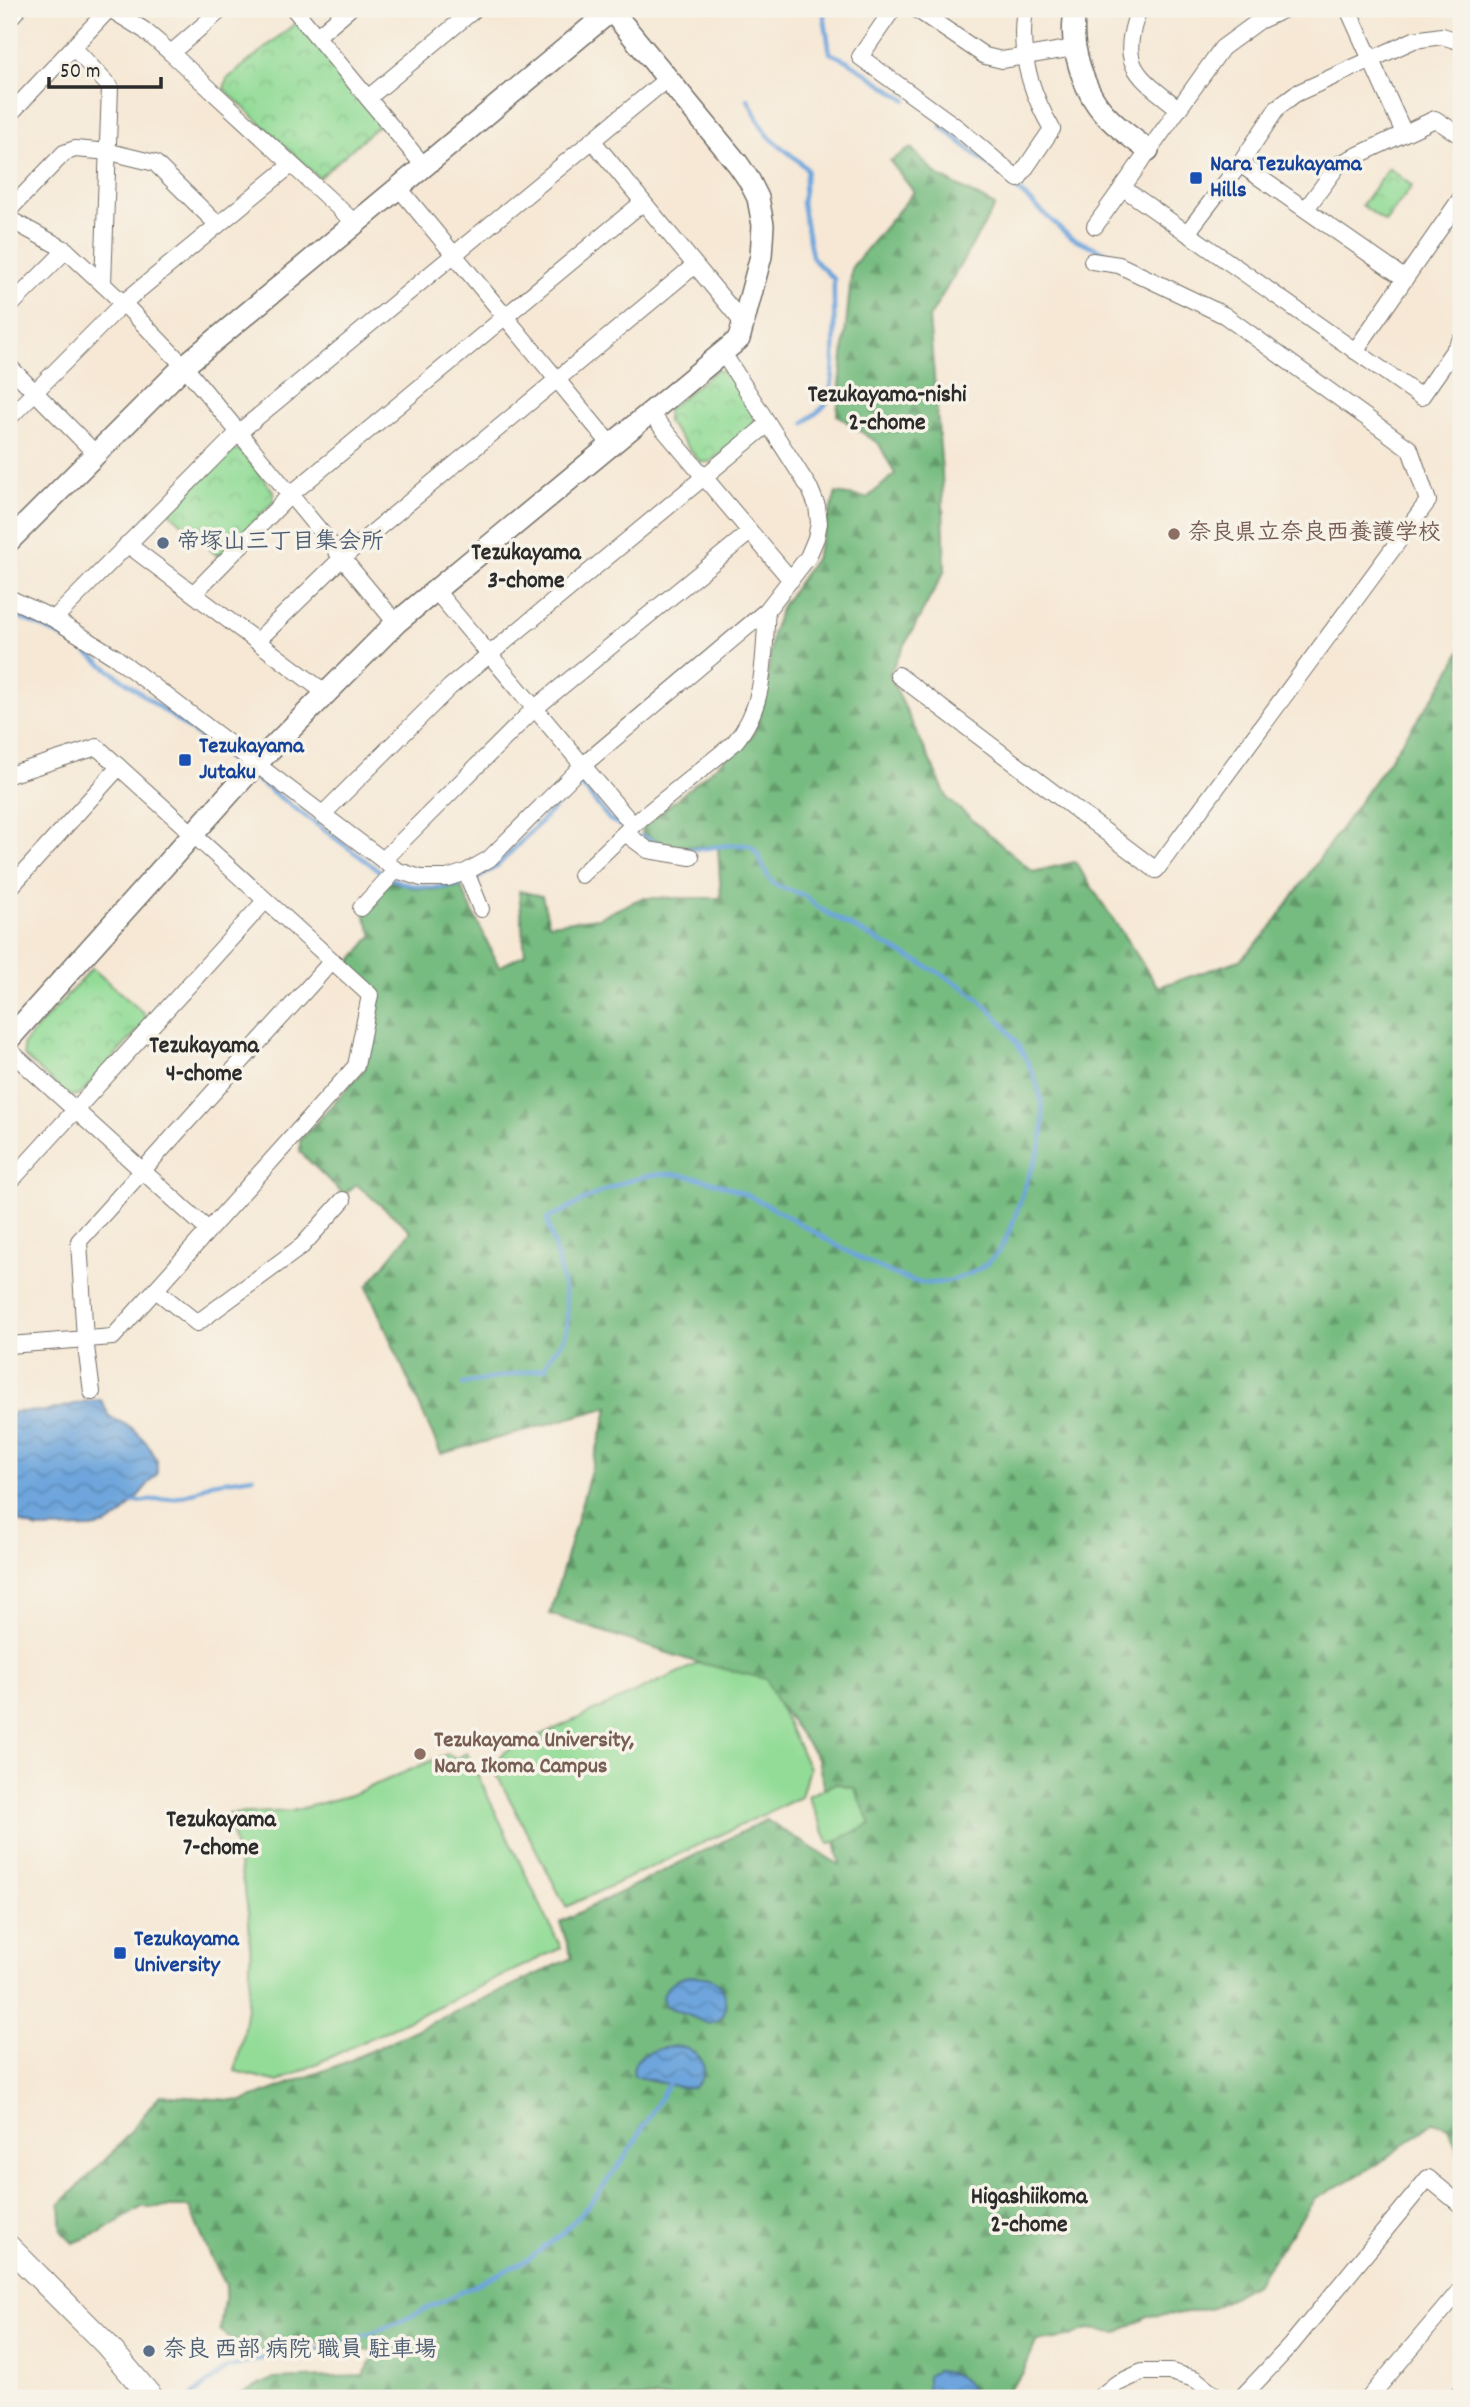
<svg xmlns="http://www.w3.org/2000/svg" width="1470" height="2407" font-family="Dekko,'Klee One',sans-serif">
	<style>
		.forest { fill: url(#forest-firs); stroke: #507456; stroke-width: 2 }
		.park { fill: url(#park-crowns); stroke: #5f8461; stroke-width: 2 }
		.garden { fill: #93dc97; stroke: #5f8461; stroke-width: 2 }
		.water { fill: url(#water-waves); stroke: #4c6884; stroke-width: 2 }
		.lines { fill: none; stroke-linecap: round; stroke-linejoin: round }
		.stream { stroke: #6da5dc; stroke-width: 4.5 }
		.minor-casing { stroke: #726d66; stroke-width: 18 }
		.tertiary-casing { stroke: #726d66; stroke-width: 24 }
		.secondary-casing { stroke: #726d66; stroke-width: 25 }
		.minor { stroke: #fff; stroke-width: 16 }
		.tertiary { stroke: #fff; stroke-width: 21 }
		.secondary { stroke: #fff; stroke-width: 23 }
		.transit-dot { fill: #1a4fb4; stroke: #f7f3e8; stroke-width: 2.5 }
		.education-dot { fill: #8d6e63; stroke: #f7f3e8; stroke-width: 2.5 }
		.service-dot { fill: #5c6f8a; stroke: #f7f3e8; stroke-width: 2.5 }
		.labels { text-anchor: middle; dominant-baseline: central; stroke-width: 7; stroke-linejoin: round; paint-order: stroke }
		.transit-label { font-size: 23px; font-weight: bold; fill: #164399; stroke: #f7f3e8; text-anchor: start }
		.education-label { font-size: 23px; font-weight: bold; fill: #785e54; stroke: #f7f3e8; text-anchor: start }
		.service-label { font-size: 23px; font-weight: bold; fill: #4e5e75; stroke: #f7f3e8; text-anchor: start }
		.neighbourhood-label { font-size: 24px; font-weight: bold; fill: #2b2b2b; stroke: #f7f3e8 }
	</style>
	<defs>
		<pattern id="forest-firs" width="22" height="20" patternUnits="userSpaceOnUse" patternTransform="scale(1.75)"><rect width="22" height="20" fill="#76bc80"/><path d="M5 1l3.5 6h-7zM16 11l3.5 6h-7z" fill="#619969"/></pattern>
		<pattern id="park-crowns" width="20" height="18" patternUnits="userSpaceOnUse" patternTransform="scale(1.75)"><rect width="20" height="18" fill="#93dc97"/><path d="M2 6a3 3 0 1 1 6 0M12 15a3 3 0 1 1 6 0" fill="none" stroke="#7fbd82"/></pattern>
		<pattern id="water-waves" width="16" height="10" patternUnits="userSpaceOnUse" patternTransform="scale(1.75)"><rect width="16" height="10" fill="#6da5dc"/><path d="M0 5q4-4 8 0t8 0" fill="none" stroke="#5a87b3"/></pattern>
	</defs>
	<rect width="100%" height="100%" fill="#f7f3e8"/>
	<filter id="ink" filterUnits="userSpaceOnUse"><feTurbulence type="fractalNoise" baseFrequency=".0143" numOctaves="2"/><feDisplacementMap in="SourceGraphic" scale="14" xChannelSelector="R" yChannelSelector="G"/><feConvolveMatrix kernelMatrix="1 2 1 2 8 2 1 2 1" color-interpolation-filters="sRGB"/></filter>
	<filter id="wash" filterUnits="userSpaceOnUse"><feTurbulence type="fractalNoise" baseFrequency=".00686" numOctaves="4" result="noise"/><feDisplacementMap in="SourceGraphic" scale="28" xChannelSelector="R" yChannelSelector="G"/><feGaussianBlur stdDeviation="1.57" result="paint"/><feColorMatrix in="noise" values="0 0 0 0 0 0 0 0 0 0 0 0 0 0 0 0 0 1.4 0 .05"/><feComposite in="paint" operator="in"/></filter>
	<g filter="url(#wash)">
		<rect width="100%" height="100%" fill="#f6e8d5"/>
		<path class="forest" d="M911,148L937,175L995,206L929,318L942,471L945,570L889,674L948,799L1033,872L1075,862L1158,987L1240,960L1267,933L1446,679L1461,650V2155L1448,2127L1434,2122L1378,2164L1314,2200L1256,2283L1213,2308L1175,2314L1148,2316L1118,2332L1088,2329L1068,2337L1036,2342L1023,2373L1001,2398H231L273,2379L363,2376L377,2352L316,2342L276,2353L242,2347L220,2330L226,2285L211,2257L189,2207H142L101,2232L73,2243L62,2232L60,2204L117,2148L160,2095L243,2101L344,2063L572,1958L560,1922L766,1820L840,1865L818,1759L765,1685L550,1614L609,1407L441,1454L367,1287L411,1231L356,1184L344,1195L300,1152V1140L364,1070L380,993L348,965L373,935L364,913L390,881C417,891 433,891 461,887L499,967L525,954L519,891L542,896L549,924L598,918L642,898H721L718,847L670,846L643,834L641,829L753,735L766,695L772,634L782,606L815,559L836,493L867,498L895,474L879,444L837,415L852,267L914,192L890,161Z"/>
		<g class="park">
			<polygon points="297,22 381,123 319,178 224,89 227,79"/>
			<polygon points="1389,168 1412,186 1385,222 1362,205"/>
			<polygon points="716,370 727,372 755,415 753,427 710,462 700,462 667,422 667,410"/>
			<polygon points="240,450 274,492 273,502 219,557 169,512 230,451"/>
			<polygon points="92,968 149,1018 80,1095 68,1096 24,1056 23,1044"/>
		</g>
		<g class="garden">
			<polygon points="699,1663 766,1679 809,1768 801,1797 566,1907 494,1769 504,1752"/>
			<path d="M467,1753L561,1948L278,2082L235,2071C248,2018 255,1959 247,1904C242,1874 234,1844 228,1814L292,1811L351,1795L447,1754L456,1759Z"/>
			<polygon points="836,1783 854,1788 871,1824 829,1844 808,1796"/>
		</g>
		<g class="water">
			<polygon points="101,1400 110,1417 131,1427 146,1442 157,1460 157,1474 122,1515 107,1525 92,1528 37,1529 9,1518 9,1424 13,1412 48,1411 87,1401"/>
			<path d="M689,1976C695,1977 705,1976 712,1979C723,1984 729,2004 723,2015C720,2020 714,2022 709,2024L666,2006L663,1997C666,1984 675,1979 689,1976Z"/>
			<path d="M674,2046C700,2047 715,2070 693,2088L679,2087L634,2076C629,2053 657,2049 674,2046Z"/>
			<path d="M936,2371C956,2372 968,2380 976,2398H927V2376Z"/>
		</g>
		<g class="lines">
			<g class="stream">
				<polyline points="823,9 830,53 848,61 906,100"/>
				<path d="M748,99C754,111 759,125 768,135C780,149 797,156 807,170L802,203L812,256L815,261L834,279C833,308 839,382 825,405C820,412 810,416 805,423"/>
				<polyline points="941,126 1002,176"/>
				<polyline points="1009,182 1070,237 1121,259"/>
				<polyline points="9,615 11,614 47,629 75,644 242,769"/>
				<polyline points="251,776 385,875"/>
				<polyline points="641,836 665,846"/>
				<path d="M393,879C416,890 441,889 466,883"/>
				<polyline points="474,881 497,866 575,787 582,786 610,820 624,827"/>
				<path d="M463,1384L546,1368C547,1355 560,1348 565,1336C574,1310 554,1247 547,1219C587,1200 635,1168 681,1175C746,1183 802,1228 858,1257C877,1266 896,1277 917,1282C943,1287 982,1274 998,1252C1013,1231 1019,1202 1028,1178C1033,1166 1040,1152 1042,1138C1051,1083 1009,1020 966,989C943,973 917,962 892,948C867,935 841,922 818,907C814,904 810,900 806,897C797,891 785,890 776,885C763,877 763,856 751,846C731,842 708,850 688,849"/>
				<polyline points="134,1502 175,1498 195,1492 211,1483 253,1477"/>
				<polyline points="193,2395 227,2368 268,2357 328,2348 395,2324 527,2260 562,2234 593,2200 628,2153 668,2085"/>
			</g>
		</g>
	</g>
	<g filter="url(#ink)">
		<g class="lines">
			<g class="minor-casing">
				<g id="minor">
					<polyline points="110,9 144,30 171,53 355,223"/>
					<polyline points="294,9 424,166"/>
					<path d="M893,9L860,57L959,129L1018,179L1052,129C1031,93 1018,51 1025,9"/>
					<polyline points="916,9 985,56 1002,60 1074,48"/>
					<path d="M1139,9C1118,66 1136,75 1178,108"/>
					<polyline points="1348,9 1404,133"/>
					<polyline points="9,19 18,9"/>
					<polyline points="317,36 349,9"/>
					<polyline points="74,48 110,87 103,284"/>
					<polyline points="171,53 222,9"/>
					<polyline points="368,98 475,9"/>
					<polyline points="9,115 109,9"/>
					<polyline points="592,140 743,323"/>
					<polyline points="1240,164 1404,278"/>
					<polyline points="399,188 611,445"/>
					<polyline points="1123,188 1421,397 1461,340"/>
					<polyline points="1306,209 1339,164 1435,119 1461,136"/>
					<polyline points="9,210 64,153 75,149 110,152 155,163 218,225"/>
					<polyline points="9,219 66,250 123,303 184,366 396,623"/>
					<polyline points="1095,226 1222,48 1259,21 1285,9"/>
					<polyline points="1187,233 1240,164 1278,107 1295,94 1414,40 1442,36 1461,42"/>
					<polyline points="9,307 66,250"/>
					<polyline points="1355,351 1461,198"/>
					<polyline points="9,366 96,454"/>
					<polyline points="650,413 791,580"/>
					<polyline points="9,418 123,303 291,165"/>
					<polyline points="127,544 327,694"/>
					<polyline points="436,591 633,825"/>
					<polyline points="194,593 290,495 642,203"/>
					<polyline points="9,598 54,619 115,657 396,870 421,878 447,878 466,872 489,859 582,766 767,610 808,557 816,538 819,523 817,506 810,489 723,353"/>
					<polyline points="54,619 238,433 668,78"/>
					<polyline points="257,641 342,558 695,265"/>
					<polyline points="898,675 1156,870 1428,501 1410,449 1224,315 1119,265 1092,261"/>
					<polyline points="9,775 97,747 370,995 356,1066 113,1337 9,1345"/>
					<polyline points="322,815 450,687 768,424"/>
					<polyline points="625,833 648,850 691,857"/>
					<polyline points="383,860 534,709 750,532"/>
					<polyline points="466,872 481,909"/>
					<path d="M581,875L633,825L734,743C767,705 763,658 767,610"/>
					<polyline points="9,889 119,767"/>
					<polyline points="361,908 396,870"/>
					<polyline points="9,1050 208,1230"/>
					<polyline points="9,1183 265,901"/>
					<polyline points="156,1290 197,1323 302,1246 343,1200"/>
					<polyline points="92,1392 85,1339 79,1241 332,961"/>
					<polyline points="1099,2398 1116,2384 1142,2372 1171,2372 1195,2379 1219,2398"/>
					<polyline points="1241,2398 1290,2346 1428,2178 1461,2205"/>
					<polyline points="1369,2398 1461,2289"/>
				</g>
			</g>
			<g class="tertiary-casing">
				<g id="tertiary">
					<path d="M1076,9C1072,23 1073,43 1077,57C1089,107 1109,121 1148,150"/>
					<polyline points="9,541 184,366 613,9"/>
					<polyline points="9,1039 255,765 396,623 739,339 761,256 763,225 758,198 749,180 738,164 612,11"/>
					<polyline points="1459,2398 1461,2396"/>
				</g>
			</g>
			<g class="secondary-casing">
				<polyline id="secondary" points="9,2247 106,2344 152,2398"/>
			</g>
			<use href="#minor" class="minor"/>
			<use href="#tertiary" class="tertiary"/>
			<use href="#secondary" class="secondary"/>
		</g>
	</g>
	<g class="transit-dot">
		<rect x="1189" y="171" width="14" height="14" rx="3.5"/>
		<rect x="178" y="753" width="14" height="14" rx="3.5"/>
		<rect x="113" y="1946" width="14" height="14" rx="3.5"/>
	</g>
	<g class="education-dot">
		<circle cx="1174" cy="534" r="7"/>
		<circle cx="420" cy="1754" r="7"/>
	</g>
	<g class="service-dot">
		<circle cx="163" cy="543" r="7"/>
		<circle cx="149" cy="2351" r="7"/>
	</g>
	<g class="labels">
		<g class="transit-label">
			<text x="1210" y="165">Nara Tezukayama<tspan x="1210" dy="26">Hills</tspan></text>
			<text x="199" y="747">Tezukayama<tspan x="199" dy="26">Jutaku</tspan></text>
			<text x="134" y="1940">Tezukayama<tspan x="134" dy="26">University</tspan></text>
		</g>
		<g class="education-label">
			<text x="1188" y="534">奈良県立奈良西養護学校</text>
			<text x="434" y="1741">Tezukayama University,<tspan x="434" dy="26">Nara Ikoma Campus</tspan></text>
		</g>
		<g class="service-label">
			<text x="177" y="543">帝塚山三丁目集会所</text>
			<text x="163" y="2351">奈良 西部 病院 職員 駐車場</text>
		</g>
		<g class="neighbourhood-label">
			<text x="887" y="396">Tezukayama-nishi<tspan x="887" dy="28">2-chome</tspan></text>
			<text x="526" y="554">Tezukayama<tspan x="526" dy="28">3-chome</tspan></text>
			<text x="204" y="1047">Tezukayama<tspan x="204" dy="28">4-chome</tspan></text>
			<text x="221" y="1821">Tezukayama<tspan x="221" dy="28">7-chome</tspan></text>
			<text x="1029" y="2198">Higashiikoma<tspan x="1029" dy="28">2-chome</tspan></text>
		</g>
	</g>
	<rect width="1470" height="2407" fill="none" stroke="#f7f3e8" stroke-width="35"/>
	<path d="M49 77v10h112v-10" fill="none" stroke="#2b2b2b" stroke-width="3.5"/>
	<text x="60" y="77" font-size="21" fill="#2b2b2b" stroke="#f7f3e8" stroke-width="5" paint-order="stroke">50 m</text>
</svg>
